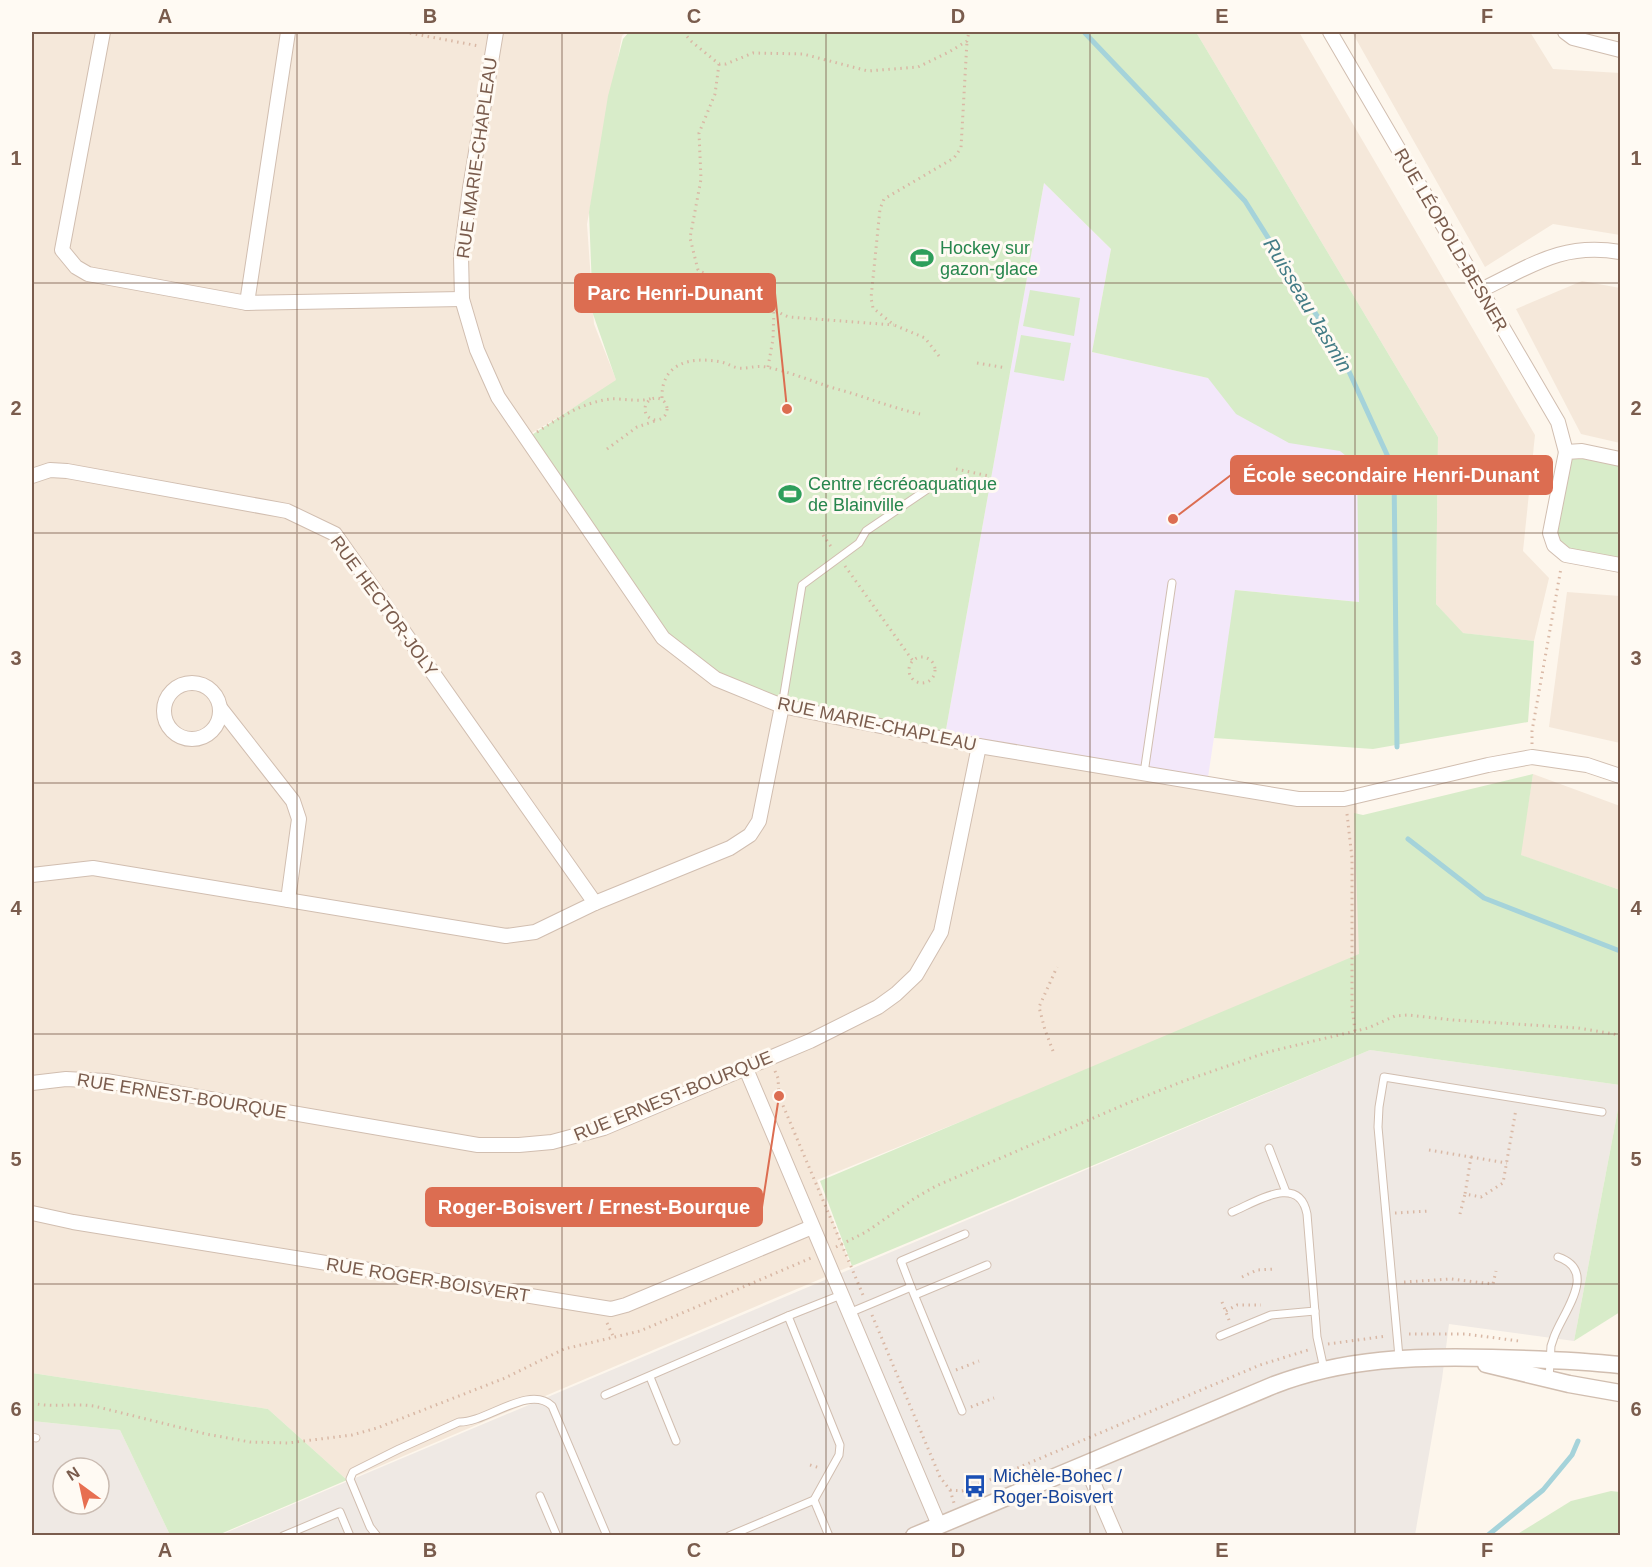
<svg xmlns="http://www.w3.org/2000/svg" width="1652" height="1567" font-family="Helvetica,sans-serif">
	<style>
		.residential { fill: #f5e8da }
		.industrial { fill: #efe9e4; fill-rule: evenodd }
		.education { fill: #f3e8fa }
		.green { fill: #d8ecc9 }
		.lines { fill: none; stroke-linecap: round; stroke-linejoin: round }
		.stream { stroke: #a5d3da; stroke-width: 5 }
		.service-casing { stroke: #d1beb0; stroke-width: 9 }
		.minor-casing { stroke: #d1beb0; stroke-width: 16 }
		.tertiary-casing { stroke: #d1beb0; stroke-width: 19 }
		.path { stroke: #d9b8a5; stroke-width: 3; stroke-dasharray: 1.5 4.5; stroke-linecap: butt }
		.service { stroke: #fff; stroke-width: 7 }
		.minor { stroke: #fff; stroke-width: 14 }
		.tertiary { stroke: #fff; stroke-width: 16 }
		.grid { fill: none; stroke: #7a5c4d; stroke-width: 1.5; stroke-opacity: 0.55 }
		.labels { text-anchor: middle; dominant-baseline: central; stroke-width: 6; stroke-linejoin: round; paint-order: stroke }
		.street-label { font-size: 18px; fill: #7a5c4d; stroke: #fffaf3 }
		.leisure-label { font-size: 18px; fill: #27864d; stroke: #fffaf3; text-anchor: start }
		.transit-label { font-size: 18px; fill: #164399; stroke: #fffaf3; text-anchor: start }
		.water-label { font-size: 20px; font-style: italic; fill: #437c86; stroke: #fffaf3 }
		.leader { fill: none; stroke: #dc6d51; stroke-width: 2 }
		.callout-dot { fill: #dc6d51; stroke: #fffaf3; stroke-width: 2 }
		.callout { fill: #dc6d51; stroke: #dc6d51; stroke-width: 2 }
		.callout-label { font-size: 20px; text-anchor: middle; font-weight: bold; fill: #fff }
		.neatline { fill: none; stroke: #7a5c4d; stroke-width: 2 }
		.grid-label { font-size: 20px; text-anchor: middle; font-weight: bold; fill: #7a5c4d }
	</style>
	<rect width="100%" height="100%" fill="#fdf6ec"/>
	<g class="residential">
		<polygon points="32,32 626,32 622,36 587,224 594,324 617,382 525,437 782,706 1297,800 1357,804 1363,958 817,1180 851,1266 347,1480 268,1409 32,1373"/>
		<polygon points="1196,32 1299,32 1535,435 1523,551 1549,578 1534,641 1462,633 1436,604 1438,437"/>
		<polygon points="1352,32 1530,32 1553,69 1620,73 1620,235 1553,224 1485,267"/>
		<polygon points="1582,281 1620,288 1620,443 1581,434 1516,309"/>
		<polygon points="1567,592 1620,596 1620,743 1549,727"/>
		<polygon points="1533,774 1620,806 1620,890 1520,855"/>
	</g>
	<g class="industrial">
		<polygon points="1370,1050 1620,1085 1620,1099 1574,1341 1449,1324 1442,1379 1415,1535 218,1536"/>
		<path d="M32,1421L120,1430L170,1535H32ZM63,1468H99V1504H63Z"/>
	</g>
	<polygon class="education" points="1044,183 1111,249 1092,352 1208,378 1365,448 1359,602 1236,590 1207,784 945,735"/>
	<g class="green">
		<polygon points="629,32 1196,32 1438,437 1436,604 1463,633 1534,641 1528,722 1373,749 1214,738 1235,590 1359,602 1357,465 1340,451 1289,443 1236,414 1208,378 1092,352 1111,249 1044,183 945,735 782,705 720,678 668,642 527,438 616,380 593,314 589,212 608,96 623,39"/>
		<polygon points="1030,290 1080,298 1074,336 1023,326"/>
		<polygon points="1021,335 1071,343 1064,381 1014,372"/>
		<polygon points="1566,452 1620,459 1620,565 1554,545"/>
		<polygon points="1533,774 1521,855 1620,890 1620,1085 1370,1050 852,1266 820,1181 1359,954 1354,813 1363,815"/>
		<polygon points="1620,1099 1620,1312 1574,1341"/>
		<polygon points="32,1373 268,1409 347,1480 218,1535 170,1535 120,1430 32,1421"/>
		<polygon points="1611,1491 1620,1492 1620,1535 1516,1535 1571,1501"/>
	</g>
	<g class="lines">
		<g class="stream">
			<polyline points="1084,32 1245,201 1341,354 1394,470 1397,747"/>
			<polyline points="1408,839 1484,898 1620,951"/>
			<polyline points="1487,1536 1543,1490 1572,1455 1578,1441"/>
		</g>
		<g class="service-casing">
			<g id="service">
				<polyline points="782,706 802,585 859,543 866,531 935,484"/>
				<polyline points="1144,773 1172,583"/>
				<polyline points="1269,1148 1286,1192"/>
				<path d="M1232,1212C1256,1202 1299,1173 1307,1214L1317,1337L1324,1369"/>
				<polyline points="911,1287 901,1261 965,1234"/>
				<polyline points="915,1295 987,1265"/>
				<polyline points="849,1313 911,1287 962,1411"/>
				<polyline points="1220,1336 1271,1315 1315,1311"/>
				<polyline points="1399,1357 1378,1127 1379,1107 1384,1077 1602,1112"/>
				<polyline points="650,1377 676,1441"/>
				<path d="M1549,1379L1551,1346L1554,1337C1563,1312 1599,1271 1558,1257"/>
				<polyline points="605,1395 788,1316"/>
				<polyline points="32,1437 36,1438"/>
				<polyline points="540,1496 557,1536"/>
				<polyline points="814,1500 829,1536"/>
				<polyline points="283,1536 340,1512 350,1536"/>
				<path d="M377,1536L370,1527L350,1479L353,1472L399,1449L459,1422C486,1423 529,1384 552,1406L607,1536"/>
				<polyline points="729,1536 814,1500 839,1455 840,1445 788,1316 841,1295"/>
			</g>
		</g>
		<g class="minor-casing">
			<g id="minor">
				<polyline points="103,32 62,250 76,267 88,274 247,303 462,299"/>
				<polyline points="496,32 470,188 461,256 462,299 477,350 498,397 663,638 716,679 782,706 979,746 1298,799 1344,799 1488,765 1532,757 1587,765 1620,776"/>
				<polyline points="1330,32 1558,422 1566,452"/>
				<polyline points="1565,32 1573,38 1620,50"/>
				<path d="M1481,290C1531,266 1562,242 1620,252"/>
				<polyline points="247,303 288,32"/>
				<polyline points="1620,459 1582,451 1566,452 1550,533 1554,545 1566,555 1620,565"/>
				<polyline points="32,476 50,470 67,471 287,511 335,534 595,903"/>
				<circle cx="192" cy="711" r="28"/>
				<polyline points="221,709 293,801 299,819 288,900"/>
				<polyline points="32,875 93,868 506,936 535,932 595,903 730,848 750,835 759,821 782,706"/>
				<polyline points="746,1069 939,1525"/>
				<polyline points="32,1083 66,1079 106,1081 478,1145 519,1145 552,1142 604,1128 810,1041 878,1007 896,994 916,975 941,932 979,746"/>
				<polyline points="32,1213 73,1222 611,1309 626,1305 812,1227"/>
				<polyline points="1085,1464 1116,1536"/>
			</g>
		</g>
		<g class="tertiary-casing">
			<g id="tertiary">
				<polyline points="1486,1364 1569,1384 1620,1393"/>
				<path d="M914,1536L1274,1385C1345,1358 1416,1356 1492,1358C1535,1359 1577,1360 1620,1365"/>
			</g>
		</g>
		<g class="path">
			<polyline points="404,32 479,46"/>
			<polyline points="683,32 692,42 719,64 726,64 753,53 803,54 868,71 918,67 949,52 967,41 969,32"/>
			<path d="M719,64L715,94L699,133L701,179L690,238L698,270C715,280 735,280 751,290C765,298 773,312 789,317L894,325"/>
			<polyline points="939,356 925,338 894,325 873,308 871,298 880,209 884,199 954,158 961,148 967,41"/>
			<polyline points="977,363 1006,368"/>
			<polyline points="768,367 773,339 774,309"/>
			<circle cx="656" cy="409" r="11"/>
			<path d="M662,398C661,363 691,356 721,362C727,363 732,367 738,368C748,369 756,365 766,367C786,371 807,379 827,386C836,389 845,391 854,394C876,401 897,409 920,414"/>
			<path d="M537,432C561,417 581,403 610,399C623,398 640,403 652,398"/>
			<polyline points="607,449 637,427 655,421"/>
			<polyline points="956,469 989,476"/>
			<polyline points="823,535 832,548"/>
			<polyline points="845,566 913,661"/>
			<circle cx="922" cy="670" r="13"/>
			<polyline points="1532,744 1532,731 1561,568"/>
			<polyline points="1347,814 1352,858 1352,1007 1355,1031"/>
			<polyline points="1053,1051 1045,1030 1039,1007 1057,967"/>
			<polyline points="775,1071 778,1078 779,1096 863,1295"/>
			<polyline points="1429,1150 1471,1157 1465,1194 1481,1197 1503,1183 1516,1109"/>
			<polyline points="1471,1157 1507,1163"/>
			<polyline points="1395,1213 1429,1211"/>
			<polyline points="1460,1214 1465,1194"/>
			<polyline points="836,1247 866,1232 915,1198 936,1186 1128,1103 1184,1081 1268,1052 1368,1028 1395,1016 1408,1015 1453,1020 1578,1028 1614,1034 1620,1037"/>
			<polyline points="1242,1277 1257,1270 1276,1269"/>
			<polyline points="1404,1282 1451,1279 1493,1284 1496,1271"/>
			<polyline points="1222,1302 1229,1320"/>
			<polyline points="1226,1311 1237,1305 1261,1305"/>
			<polyline points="872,1315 940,1477 950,1490 954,1503"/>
			<polyline points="607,1323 614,1338"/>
			<polyline points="1409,1334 1465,1334 1519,1341"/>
			<polyline points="1328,1344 1387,1336"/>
			<polyline points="956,1370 979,1361"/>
			<path d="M32,1403C53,1408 73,1403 94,1406L206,1434L250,1442L288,1443L352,1435L377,1428L505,1378L564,1349L640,1331L811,1258"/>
			<polyline points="971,1407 994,1398"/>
			<polyline points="810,1465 820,1468"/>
			<polyline points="950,1490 962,1491 968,1489 1260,1365 1308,1350"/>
		</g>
		<use href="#service" class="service"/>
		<use href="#minor" class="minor"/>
		<use href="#tertiary" class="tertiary"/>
	</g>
	<path class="grid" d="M297,32V1536M562,32V1536M826,32V1536M1090,32V1536M1355,32V1536M32,283H1620M32,533H1620M32,783H1620M32,1034H1620M32,1284H1620"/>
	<defs>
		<g id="stadium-bare" transform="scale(1.8)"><path d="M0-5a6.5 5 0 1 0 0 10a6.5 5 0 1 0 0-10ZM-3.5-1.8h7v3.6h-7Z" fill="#2e9e5b" stroke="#fffaf3" stroke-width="2.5" paint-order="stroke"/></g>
		<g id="bus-bare" transform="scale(1.8)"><path d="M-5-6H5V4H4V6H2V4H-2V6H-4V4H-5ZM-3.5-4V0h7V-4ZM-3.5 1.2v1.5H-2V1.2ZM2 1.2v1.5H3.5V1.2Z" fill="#1a4fb4" stroke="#fffaf3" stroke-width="2.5" paint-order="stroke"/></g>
	</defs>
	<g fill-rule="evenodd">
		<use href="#stadium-bare" x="922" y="258"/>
		<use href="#stadium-bare" x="790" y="494"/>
		<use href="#bus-bare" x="975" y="1486"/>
	</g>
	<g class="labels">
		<g class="street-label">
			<text transform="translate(477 158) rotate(-82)">RUE MARIE-CHAPLEAU</text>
			<text transform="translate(1451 240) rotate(60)">RUE LÉOPOLD-BESNER</text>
			<text transform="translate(384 606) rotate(54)">RUE HECTOR-JOLY</text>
			<text transform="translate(877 724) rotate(12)">RUE MARIE-CHAPLEAU</text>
			<text transform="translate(182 1096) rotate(9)">RUE ERNEST-BOURQUE</text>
			<text transform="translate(673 1096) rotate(-22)">RUE ERNEST-BOURQUE</text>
			<text transform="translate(428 1280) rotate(9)">RUE ROGER-BOISVERT</text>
		</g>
		<g class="leisure-label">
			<text x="940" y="248">Hockey sur<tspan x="940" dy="21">gazon-glace</tspan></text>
			<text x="808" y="484">Centre récréoaquatique<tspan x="808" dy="21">de Blainville</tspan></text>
		</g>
		<g class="transit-label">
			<text x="993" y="1476">Michèle-Bohec /<tspan x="993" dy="21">Roger-Boisvert</tspan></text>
		</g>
		<g class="water-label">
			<text transform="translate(1308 305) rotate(59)">Ruisseau Jasmin</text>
		</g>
	</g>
	<path class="leader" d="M787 409L775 293M1173 519L1231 475M779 1096L762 1207"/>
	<g class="callout-dot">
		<circle cx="787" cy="409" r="6"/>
		<circle cx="1173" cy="519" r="6"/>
		<circle cx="779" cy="1096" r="6"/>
	</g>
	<g class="callout">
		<rect x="575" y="274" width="200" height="38" rx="6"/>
		<rect x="1231" y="456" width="321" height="38" rx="6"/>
		<rect x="426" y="1188" width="336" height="38" rx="6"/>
	</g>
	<g class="callout-label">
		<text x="675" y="300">Parc Henri-Dunant</text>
		<text x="1391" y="482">École secondaire Henri-Dunant</text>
		<text x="594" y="1214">Roger-Boisvert / Ernest-Bourque</text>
	</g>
	<rect width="1652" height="1567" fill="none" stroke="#fffaf3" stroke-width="66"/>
	<g transform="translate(81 1486) rotate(327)"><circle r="28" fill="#fffaf3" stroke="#cabbb1" stroke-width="1.5"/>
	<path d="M0-4.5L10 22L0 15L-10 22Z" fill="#e76f51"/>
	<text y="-9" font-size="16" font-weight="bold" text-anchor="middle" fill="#7a5c4d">N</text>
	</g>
	<rect x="33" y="33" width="1586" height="1501" class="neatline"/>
	<g class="grid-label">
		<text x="165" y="23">A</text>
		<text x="430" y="23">B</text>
		<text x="694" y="23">C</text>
		<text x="958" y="23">D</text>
		<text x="1222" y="23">E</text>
		<text x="1487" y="23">F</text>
		<text x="16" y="165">1</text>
		<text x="1636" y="165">1</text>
		<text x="16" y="415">2</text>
		<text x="1636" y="415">2</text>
		<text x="16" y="665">3</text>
		<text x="1636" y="665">3</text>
		<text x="16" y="915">4</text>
		<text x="1636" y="915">4</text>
		<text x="16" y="1166">5</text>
		<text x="1636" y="1166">5</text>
		<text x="16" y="1416">6</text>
		<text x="1636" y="1416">6</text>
		<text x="165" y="1557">A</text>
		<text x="430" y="1557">B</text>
		<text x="694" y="1557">C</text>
		<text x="958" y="1557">D</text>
		<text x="1222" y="1557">E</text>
		<text x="1487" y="1557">F</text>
	</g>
</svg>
